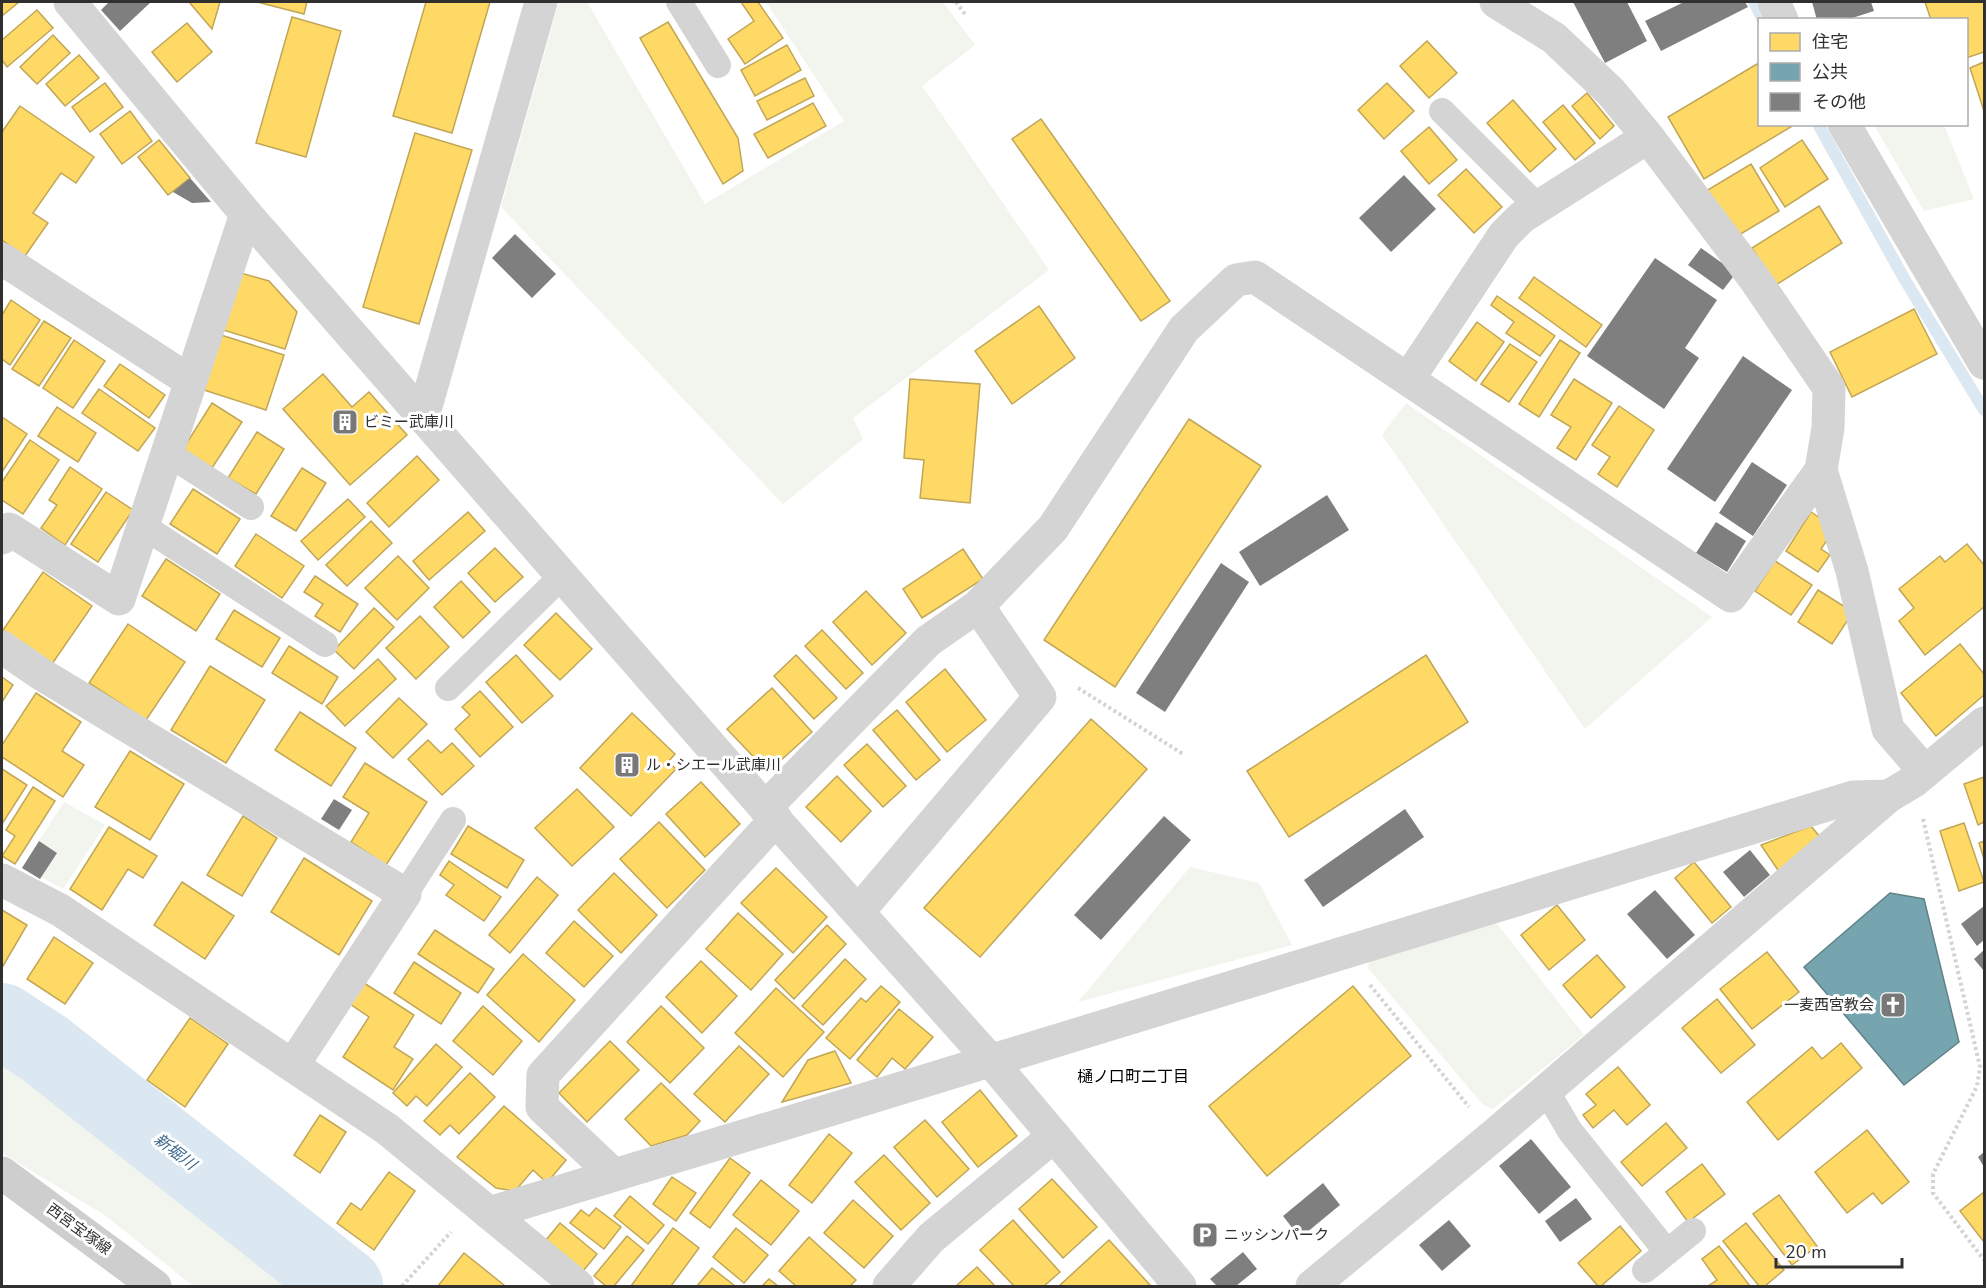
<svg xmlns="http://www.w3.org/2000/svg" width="1986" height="1288" font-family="'Nunito Sans','Noto Sans JP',sans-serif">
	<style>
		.green { fill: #f1f5ed }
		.homes { fill: #ffd966; stroke: #c1a656; stroke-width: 1.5 }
		.public { fill: #76a5af; stroke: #618289; stroke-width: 1.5 }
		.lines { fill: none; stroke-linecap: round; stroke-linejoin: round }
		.stream { stroke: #dbe7f1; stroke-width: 12 }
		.river { stroke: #dbe7f1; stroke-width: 76 }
		.building { fill: #7f7f7f }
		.path { stroke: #d4d4d4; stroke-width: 4; stroke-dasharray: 3 3; stroke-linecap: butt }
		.service { stroke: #d4d4d4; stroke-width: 26 }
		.minor { stroke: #d4d4d4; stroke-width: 33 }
		.secondary { stroke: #cecece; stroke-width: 33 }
		.labels { text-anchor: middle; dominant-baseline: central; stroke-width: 6; stroke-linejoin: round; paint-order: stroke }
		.poi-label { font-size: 15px; fill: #303030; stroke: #fff; text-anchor: start }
		.street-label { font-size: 15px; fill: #303030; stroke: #fff }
		.neighbourhood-label { font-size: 16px; fill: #000; stroke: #fff }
		.water-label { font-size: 16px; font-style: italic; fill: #416b8f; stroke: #fff }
	</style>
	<rect width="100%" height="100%" fill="#fff"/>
	<g class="green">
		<polygon points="559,2 587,2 705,204 844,121 766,2 943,2 975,45 922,86 1049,270 853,418 863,439 783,504 501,207"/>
		<polygon points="1874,125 1944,125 1974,199 1924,211"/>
		<polygon points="1406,403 1712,617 1585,729 1382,435"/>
		<polygon points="64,802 105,825 63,889 41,877 39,841"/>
		<polygon points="1190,867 1259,883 1292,945 1078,1002"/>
		<polygon points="1495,921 1584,1035 1493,1109 1483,1105 1368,968 1370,959"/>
		<polygon points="2,1048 52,1082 316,1286 193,1286 106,1216 2,1153"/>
	</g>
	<g class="homes">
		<polygon points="2,2 19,2 2,16"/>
		<polygon points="189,2 220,2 212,29"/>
		<polygon points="257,2 307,2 304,14"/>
		<polygon points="426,2 490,2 452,133 393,116"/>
		<polygon points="741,2 758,2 783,38 745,64 728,39 754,21"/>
		<polygon points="1925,2 1984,2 1984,52 1966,58 1966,20 1931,20"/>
		<polygon points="37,10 53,28 7,67 2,60 2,40"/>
		<polygon points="292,17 341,31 306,157 256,143"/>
		<polygon points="668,22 738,138 743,171 723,184 640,38"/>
		<polygon points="187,23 212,52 177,82 152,52"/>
		<polygon points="53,35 70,53 37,84 20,67"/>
		<polygon points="1427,41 1457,73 1429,98 1400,66"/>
		<polygon points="787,45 801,70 755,96 741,70"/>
		<polygon points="79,55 99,78 65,106 46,84"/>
		<polygon points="1984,62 1984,111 1970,68"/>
		<polygon points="1757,64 1760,67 1760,124 1794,125 1704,179 1668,117"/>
		<polygon points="805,78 814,96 767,120 757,101"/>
		<polygon points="105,83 123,107 90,132 72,107"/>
		<polygon points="1387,83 1414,111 1384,139 1358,110"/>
		<polygon points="1587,93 1614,126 1600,139 1572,106"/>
		<polygon points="1513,100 1556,149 1530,172 1487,123"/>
		<polygon points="813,103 826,126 768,158 754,134"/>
		<polygon points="1563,105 1595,143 1575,160 1543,122"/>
		<polygon points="20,106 94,157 76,183 61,173 33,213 48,223 25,256 2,240 2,132"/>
		<polygon points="130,111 152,141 122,164 100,134"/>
		<polygon points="1041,119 1170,301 1141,321 1012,139"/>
		<polygon points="1429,127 1457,160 1429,184 1401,151"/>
		<polygon points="415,133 472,150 419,324 363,307"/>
		<polygon points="159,140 190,178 168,195 138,157"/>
		<polygon points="1802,140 1828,179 1785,207 1760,168"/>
		<polygon points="1751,164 1779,211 1734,238 1706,191"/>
		<polygon points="1466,169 1502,207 1474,233 1438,195"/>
		<polygon points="1819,206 1842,243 1776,285 1752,248"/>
		<polygon points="237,272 269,281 297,312 285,349 220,329"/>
		<polygon points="1534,277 1602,325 1586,347 1519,298"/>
		<polygon points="1497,296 1555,336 1540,356 1506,333 1514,322 1491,305"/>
		<polygon points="11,300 40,320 10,365 2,359 2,315"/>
		<polygon points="1039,306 1075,358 1012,404 975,351"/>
		<polygon points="1914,309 1937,354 1852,397 1830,352"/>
		<polygon points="44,321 71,338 39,386 12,369"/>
		<polygon points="1477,322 1504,342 1476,381 1449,361"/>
		<polygon points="221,335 284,355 266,410 204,390"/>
		<polygon points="74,340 105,361 73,408 43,388"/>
		<polygon points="1560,340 1580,353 1539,417 1519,404"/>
		<polygon points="1510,344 1537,362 1509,402 1481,384"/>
		<polygon points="120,364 165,395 149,418 104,386"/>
		<polygon points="323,374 352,407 369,392 407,435 350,485 283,409"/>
		<polygon points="910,379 980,384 970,503 920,498 924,460 904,458"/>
		<polygon points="1574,379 1612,403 1576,460 1557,448 1571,427 1551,415"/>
		<polygon points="99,389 155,428 138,451 82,413"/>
		<polygon points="212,403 242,422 212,468 183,449"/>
		<polygon points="1619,406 1654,430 1617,487 1598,474 1610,457 1592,445"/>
		<polygon points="57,407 96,433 78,462 38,436"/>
		<polygon points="2,417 27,434 2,472"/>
		<polygon points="1189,419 1261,466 1115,687 1044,640"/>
		<polygon points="257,432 284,449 256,494 228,478"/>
		<polygon points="30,440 59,460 23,514 2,500 2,482"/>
		<polygon points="417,456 439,480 389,527 367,503"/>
		<polygon points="70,467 102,489 65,545 41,528 57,505 49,500"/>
		<polygon points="302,468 326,483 296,531 271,516"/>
		<polygon points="193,489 240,519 217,554 170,524"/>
		<polygon points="106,492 133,510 98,562 71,544"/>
		<polygon points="348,499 365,517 318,560 301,541"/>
		<polygon points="468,512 485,531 429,580 413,561"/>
		<polygon points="1811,512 1835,528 1821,549 1830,555 1818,572 1786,551"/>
		<polygon points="371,521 392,543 347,586 326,565"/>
		<polygon points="256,534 304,566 282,598 235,566"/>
		<polygon points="1967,544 1984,565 1984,607 1925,655 1899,621 1914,608 1899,589 1940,556 1945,562"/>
		<polygon points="495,548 523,577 495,602 468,573"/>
		<polygon points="963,549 983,579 922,618 903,589"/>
		<polygon points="398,556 429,588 397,620 365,588"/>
		<polygon points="166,559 220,594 196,631 142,596"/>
		<polygon points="1775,561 1812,585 1791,615 1755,591"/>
		<polygon points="43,572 92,606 52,664 3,630"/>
		<polygon points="315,576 358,604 340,632 315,616 323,604 304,592"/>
		<polygon points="461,581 490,612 463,638 434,607"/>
		<polygon points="1818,590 1853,612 1832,644 1798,622"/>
		<polygon points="866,591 906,633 872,665 833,622"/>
		<polygon points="374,608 394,627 354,669 334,650"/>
		<polygon points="234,610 280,638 262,667 216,639"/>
		<polygon points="556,613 592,649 560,680 524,645"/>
		<polygon points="420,616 449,647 416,679 386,648"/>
		<polygon points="128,624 185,662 146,720 89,683"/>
		<polygon points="822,630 863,673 846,689 805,646"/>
		<polygon points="1960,644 1984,674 1984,695 1936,736 1901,693"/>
		<polygon points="289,646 338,677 322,704 272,673"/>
		<polygon points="516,655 553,696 522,723 486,682"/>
		<polygon points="796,655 837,698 814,719 774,676"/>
		<polygon points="1426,655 1468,722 1289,837 1247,771"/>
		<polygon points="378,659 396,679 345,726 326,706"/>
		<polygon points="210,666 265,700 226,763 171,730"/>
		<polygon points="945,669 986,720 947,752 906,702"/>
		<polygon points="2,677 13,685 2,702"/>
		<polygon points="772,688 812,732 768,772 727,729"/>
		<polygon points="480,691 513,727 480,757 455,729 470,715 462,707"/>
		<polygon points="36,693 81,722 62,751 84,765 63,797 2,757 2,745"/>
		<polygon points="399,698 427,724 393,758 366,732"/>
		<polygon points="897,710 940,760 916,780 873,730"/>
		<polygon points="300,712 356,748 331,786 275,750"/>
		<polygon points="632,713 675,754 668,762 676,769 631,816 580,768"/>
		<polygon points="1091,719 1147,769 980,957 924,908"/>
		<polygon points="428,740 441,753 452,743 474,766 442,795 408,759"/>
		<polygon points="867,744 906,786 883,807 844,765"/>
		<polygon points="130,751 184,784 150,840 95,807"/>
		<polygon points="365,763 427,802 386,865 351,842 369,813 343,797"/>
		<polygon points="2,769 27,785 2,824"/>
		<polygon points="837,776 871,811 841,842 806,807"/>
		<polygon points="1984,777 1984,822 1978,825 1964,784"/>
		<polygon points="701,782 740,824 705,857 666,814"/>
		<polygon points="33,787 55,801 15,864 2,856 15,836 6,830"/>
		<polygon points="577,789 614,827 572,866 535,828"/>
		<polygon points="243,816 277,838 242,896 207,875"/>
		<polygon points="659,822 705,870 667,908 620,859"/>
		<polygon points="1964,823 1984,882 1959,891 1940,831"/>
		<polygon points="468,826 524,860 507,888 451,854"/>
		<polygon points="1811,826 1820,837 1780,873 1761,845"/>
		<polygon points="109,827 157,856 143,878 128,869 102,910 70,889"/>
		<polygon points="1984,841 1984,859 1979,843"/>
		<polygon points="304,858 372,901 339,955 271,912"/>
		<polygon points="449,861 501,897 484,921 446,895 454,885 440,875"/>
		<polygon points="1694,862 1731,907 1712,923 1675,878"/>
		<polygon points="776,868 827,917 793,953 741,903"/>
		<polygon points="614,873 657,915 621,953 578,910"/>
		<polygon points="537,877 558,895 510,953 489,935"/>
		<polygon points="182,882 234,916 205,959 154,925"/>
		<polygon points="1557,905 1585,940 1549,970 1521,935"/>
		<polygon points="2,910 27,925 3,966 2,965"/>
		<polygon points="738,913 783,954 751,990 706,949"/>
		<polygon points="574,921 613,956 584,987 546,953"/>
		<polygon points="827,925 846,944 794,999 775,980"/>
		<polygon points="435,930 494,969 478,993 418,954"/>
		<polygon points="54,937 93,963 65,1004 27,979"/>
		<polygon points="1767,952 1799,992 1752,1029 1720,989"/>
		<polygon points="523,954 575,1000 539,1042 487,995"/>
		<polygon points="1597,955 1625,987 1591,1018 1563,985"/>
		<polygon points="845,959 866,979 823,1025 802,1006"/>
		<polygon points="701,961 737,996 702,1033 666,997"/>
		<polygon points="414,962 461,993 441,1024 394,993"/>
		<polygon points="364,983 414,1015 394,1047 413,1059 393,1090 343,1057 369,1017 350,1004"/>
		<polygon points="881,986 900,1002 850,1059 826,1038 861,998 866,1002"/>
		<polygon points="1353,986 1411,1056 1267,1176 1209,1106"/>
		<polygon points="776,988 824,1032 783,1077 735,1033"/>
		<polygon points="1717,999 1755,1045 1721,1073 1682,1028"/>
		<polygon points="483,1006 522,1041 493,1075 453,1041"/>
		<polygon points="661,1006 704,1048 670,1083 627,1042"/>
		<polygon points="899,1009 933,1037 905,1069 892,1058 877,1077 857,1060"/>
		<polygon points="190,1018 228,1044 185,1107 147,1080"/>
		<polygon points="610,1041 639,1070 587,1122 559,1093"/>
		<polygon points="1841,1043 1862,1068 1778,1140 1747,1102 1812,1047 1822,1059"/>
		<polygon points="436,1044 462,1067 427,1106 416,1096 407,1106 393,1093"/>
		<polygon points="739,1046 769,1074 725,1122 694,1094"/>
		<polygon points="835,1051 851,1083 782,1102 808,1060"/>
		<polygon points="1618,1067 1650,1105 1627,1125 1614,1110 1593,1128 1583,1115 1596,1105 1586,1094"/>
		<polygon points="470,1073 495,1097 459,1134 450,1125 440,1135 424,1121"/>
		<polygon points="661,1083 700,1121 687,1135 651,1146 625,1119"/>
		<polygon points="980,1090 1017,1136 978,1167 942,1122"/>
		<polygon points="504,1106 566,1160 547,1183 533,1170 515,1191 496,1188 457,1157"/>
		<polygon points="320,1115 346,1132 320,1173 294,1155"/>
		<polygon points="925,1120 969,1169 937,1197 894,1147"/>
		<polygon points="1666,1123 1687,1148 1642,1186 1621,1162"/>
		<polygon points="1867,1130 1909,1182 1882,1204 1873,1193 1847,1213 1815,1172"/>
		<polygon points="829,1134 852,1153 812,1203 789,1185"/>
		<polygon points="884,1155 930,1203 901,1230 855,1182"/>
		<polygon points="730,1158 750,1173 710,1228 690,1213"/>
		<polygon points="1702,1164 1725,1194 1688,1222 1666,1192"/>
		<polygon points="389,1172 415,1191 374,1250 337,1223 351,1203 361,1210"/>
		<polygon points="672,1177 696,1193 676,1221 653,1204"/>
		<polygon points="1052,1179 1097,1227 1063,1258 1019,1209"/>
		<polygon points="761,1180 799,1211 771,1245 733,1215"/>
		<polygon points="1984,1192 1984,1242 1960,1211"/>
		<polygon points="1779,1195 1817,1246 1792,1265 1753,1214"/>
		<polygon points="630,1196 664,1225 648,1244 614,1216"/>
		<polygon points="853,1200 893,1236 864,1268 824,1233"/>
		<polygon points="596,1208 621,1227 604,1249 570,1223 581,1210 589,1216"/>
		<polygon points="1013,1220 1060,1272 1044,1286 1014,1286 980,1250"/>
		<polygon points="560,1223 597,1254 583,1271 546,1240"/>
		<polygon points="1746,1223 1784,1270 1765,1286 1759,1286 1723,1241"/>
		<polygon points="1620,1226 1641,1251 1601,1286 1598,1286 1578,1263"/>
		<polygon points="673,1228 699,1248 671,1286 631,1286"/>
		<polygon points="736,1228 768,1255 744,1283 713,1257"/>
		<polygon points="627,1236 644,1250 614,1286 606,1286 594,1276"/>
		<polygon points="809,1237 856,1280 850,1286 796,1286 779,1271"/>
		<polygon points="1109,1240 1150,1285 1148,1286 1059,1286"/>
		<polygon points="1719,1246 1750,1286 1708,1286 1717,1280 1702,1259"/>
		<polygon points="464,1253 504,1285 502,1286 438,1286"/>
		<polygon points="977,1267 995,1286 956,1286"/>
		<polygon points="712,1268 735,1286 697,1286"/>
		<polygon points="769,1279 778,1286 762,1286"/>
	</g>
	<polygon class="public" points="1890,893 1924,899 1959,1042 1904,1085 1804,967"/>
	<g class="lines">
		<g class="stream">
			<polyline points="1754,2 1763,20"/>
			<polyline points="1818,124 1905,280 1984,410"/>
		</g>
		<polyline class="river" points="2,1021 45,1049 345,1286"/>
	</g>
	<g class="building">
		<polygon points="109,2 151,2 120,31 101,10"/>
		<polygon points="1573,2 1627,2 1647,41 1605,63"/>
		<polygon points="1684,2 1745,2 1748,7 1661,51 1645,21"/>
		<polygon points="1812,2 1871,2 1874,11 1846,20 1817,20"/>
		<polygon points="1404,175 1436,209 1391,252 1359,218"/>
		<polygon points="190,178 211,202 192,203 173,192"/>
		<polygon points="515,234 556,274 532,298 492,258"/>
		<polygon points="1701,248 1736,273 1723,290 1688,265"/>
		<polygon points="1655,258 1717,300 1685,348 1699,358 1664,409 1587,356"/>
		<polygon points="1743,356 1792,390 1715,502 1667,469"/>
		<polygon points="1752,462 1787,485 1753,536 1719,513"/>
		<polygon points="1327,495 1349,530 1260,586 1239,552"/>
		<polygon points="1716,522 1746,541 1727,572 1696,553"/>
		<polygon points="1221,563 1249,582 1165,712 1136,693"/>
		<polygon points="334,799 352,810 339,830 321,819"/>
		<polygon points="1405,809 1424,837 1323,907 1304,880"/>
		<polygon points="1164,816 1191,840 1101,940 1074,915"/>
		<polygon points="39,841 57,853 40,879 22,868"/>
		<polygon points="1750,850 1770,875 1744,897 1723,872"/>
		<polygon points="1655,890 1695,935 1667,959 1627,914"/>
		<polygon points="1984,906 1984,940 1977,946 1961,924"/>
		<polygon points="1984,950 1984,971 1974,959"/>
		<polygon points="1531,1139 1571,1187 1539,1214 1499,1166"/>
		<polygon points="1984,1152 1984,1167 1978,1157"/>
		<polygon points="1323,1183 1340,1205 1300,1238 1283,1216"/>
		<polygon points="1576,1198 1592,1219 1560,1242 1545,1221"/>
		<polygon points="1449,1220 1471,1246 1442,1271 1419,1245"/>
		<polygon points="1243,1252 1257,1269 1236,1286 1217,1286 1210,1279"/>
	</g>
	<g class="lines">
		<g class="path">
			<polyline points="956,2 965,14"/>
			<polyline points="1078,688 1183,754"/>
			<polyline points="1923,819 1980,1067 1977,1086 1933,1174 1933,1193 1984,1260"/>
			<polyline points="1370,985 1469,1107"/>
			<polyline points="402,1286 451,1232"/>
		</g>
		<g class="service">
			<polyline points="679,2 718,65"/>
			<polyline points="1442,111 1538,207"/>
			<polyline points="167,453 251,507"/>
			<polyline points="143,526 325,644"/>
			<polyline points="448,688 562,576"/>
			<polyline points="405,894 453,820"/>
			<polyline points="1546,1090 1570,1131 1667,1252"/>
			<polyline points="1645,1270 1693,1231"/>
		</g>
		<g class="minor">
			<polyline points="70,2 246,214 765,808 990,1060 1180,1286"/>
			<polyline points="1496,2 1554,38 1611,92 1648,137 1754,278 1829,388 1828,428 1821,470 1852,571 1888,729 1925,772"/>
			<polyline points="1774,2 1782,20"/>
			<polyline points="1844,124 1984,363"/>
			<polyline points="2,259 190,381"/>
			<polyline points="1409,378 1504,235 1522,217 1648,137"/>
			<polyline points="423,417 541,2"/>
			<polyline points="2,538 9,529 119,599 246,214"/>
			<polyline points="2,647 41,674 405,894 293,1065"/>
			<polyline points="765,808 928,641 978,606 1053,528 1184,329 1236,280 1255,277 1731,596 1821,470"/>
			<polyline points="2,880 60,910 387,1129 578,1286"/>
			<polyline points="858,912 1040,697 978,606"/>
			<polyline points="614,1175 542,1107 543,1075 776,819"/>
			<path d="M489,1213C944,1075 1400,939 1853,797L1889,796"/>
			<polyline points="889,1286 931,1238 1054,1136"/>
			<polyline points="1312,1286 1493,1136 1889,796 1914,781 1984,723"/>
		</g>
		<polyline class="secondary" points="2,1173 155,1286"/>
	</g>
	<defs>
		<g id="building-square" transform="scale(1.35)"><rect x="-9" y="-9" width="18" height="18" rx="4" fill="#787878" stroke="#fff"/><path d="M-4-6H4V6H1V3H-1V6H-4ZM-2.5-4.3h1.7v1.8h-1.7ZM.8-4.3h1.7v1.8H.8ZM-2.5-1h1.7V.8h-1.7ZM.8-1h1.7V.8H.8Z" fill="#fff"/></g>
		<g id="church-square" transform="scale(1.35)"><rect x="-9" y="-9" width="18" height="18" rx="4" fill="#787878" stroke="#fff"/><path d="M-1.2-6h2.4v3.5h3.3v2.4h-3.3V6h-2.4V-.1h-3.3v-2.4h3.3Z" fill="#fff"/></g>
		<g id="parking-square" transform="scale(1.35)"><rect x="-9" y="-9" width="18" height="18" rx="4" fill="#787878" stroke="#fff"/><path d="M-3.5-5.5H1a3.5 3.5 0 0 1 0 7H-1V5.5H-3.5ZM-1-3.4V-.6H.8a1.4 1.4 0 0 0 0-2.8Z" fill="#fff"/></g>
	</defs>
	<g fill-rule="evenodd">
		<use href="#building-square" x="345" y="422"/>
		<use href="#building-square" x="627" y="765"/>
		<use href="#church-square" x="1893" y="1005"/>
		<use href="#parking-square" x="1205" y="1235"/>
	</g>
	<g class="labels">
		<g class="poi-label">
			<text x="364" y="422">ビミー武庫川</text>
			<text x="646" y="765">ル・シエール武庫川</text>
			<text x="1874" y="1005" text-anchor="end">一麦西宮教会</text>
			<text x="1224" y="1235">ニッシンパーク</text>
		</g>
		<g class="street-label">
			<text transform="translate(79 1229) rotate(36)">西宮宝塚線</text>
		</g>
		<g class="neighbourhood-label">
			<text x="1133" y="1077">樋ノ口町二丁目</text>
		</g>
		<g class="water-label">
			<text transform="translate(175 1152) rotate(38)">新堀川</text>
		</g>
	</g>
	<rect width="1986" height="1288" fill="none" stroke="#303030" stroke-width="6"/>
	<rect x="1758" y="18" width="210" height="108" fill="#ffffff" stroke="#acacac" stroke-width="1.5"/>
	<rect x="1770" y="33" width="30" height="18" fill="#ffd966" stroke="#acacac" stroke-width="1.5"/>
	<text x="1812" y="48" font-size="18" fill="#303030">住宅</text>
	<rect x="1770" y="63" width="30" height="18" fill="#76a5af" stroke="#acacac" stroke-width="1.5"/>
	<text x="1812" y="78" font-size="18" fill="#303030">公共</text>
	<rect x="1770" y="93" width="30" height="18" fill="#7f7f7f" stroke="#acacac" stroke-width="1.5"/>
	<text x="1812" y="108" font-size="18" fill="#303030">その他</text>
	<path d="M1776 1258v9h126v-9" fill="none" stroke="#303030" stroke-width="3"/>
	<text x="1785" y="1258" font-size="18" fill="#303030" stroke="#ffffff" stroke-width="4.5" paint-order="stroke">20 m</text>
</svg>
